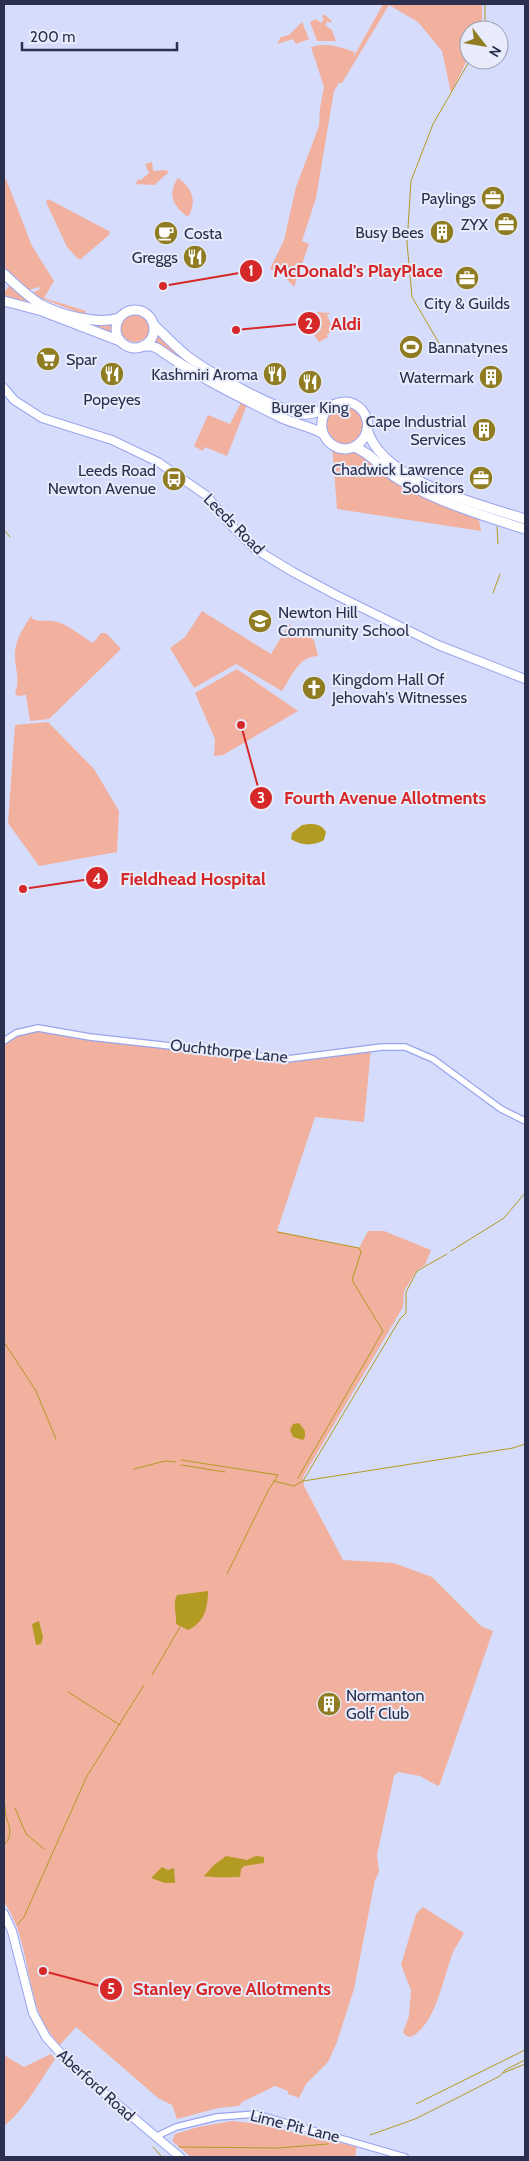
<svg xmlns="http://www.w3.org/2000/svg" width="529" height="2161" font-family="Cabin,sans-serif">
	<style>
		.green { fill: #f2b09e }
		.water { fill: #b39a23 }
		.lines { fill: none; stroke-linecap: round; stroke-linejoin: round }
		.stream { stroke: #b39a23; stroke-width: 1 }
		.minor-casing { stroke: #98a4ee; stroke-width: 8 }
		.major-casing { stroke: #98a4ee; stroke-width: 10 }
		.highway-casing { stroke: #98a4ee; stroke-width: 11 }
		.minor { stroke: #fff; stroke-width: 5.5 }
		.major { stroke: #fff; stroke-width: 8 }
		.highway { stroke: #fff; stroke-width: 9 }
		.labels { text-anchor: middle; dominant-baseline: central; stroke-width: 4; stroke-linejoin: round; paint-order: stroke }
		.poi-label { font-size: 16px; fill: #2c304f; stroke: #e7ebfa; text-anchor: end }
		.street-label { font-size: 16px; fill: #2c304f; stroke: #e7ebfa }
		.leader { fill: none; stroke: #d62828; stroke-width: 2 }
		.callout-dot { fill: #d62828; stroke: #e7ebfa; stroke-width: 2 }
		.mark-label { font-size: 15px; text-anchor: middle; font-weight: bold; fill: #fff }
		.callout-label { font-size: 18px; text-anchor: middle; font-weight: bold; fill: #d62828; stroke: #e7ebfa; stroke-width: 4; stroke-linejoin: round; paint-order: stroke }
	</style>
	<rect width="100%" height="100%" fill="#d6ddfc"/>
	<g class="green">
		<path d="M383,4H482V23L479,30H469V56L451,93L442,51L418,22L389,5L342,83H339L334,91L316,198L302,241L309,244L294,287L284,276L270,269L284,240L296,187L319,126L320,108L324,87L311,47C327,42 340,47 355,52L353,58Z"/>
		<polygon points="324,14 332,21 330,23 328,21 325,25 332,30 336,41 317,41 310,22 316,19 321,23 324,19 322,17"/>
		<polygon points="302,22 309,39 296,44 293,39 277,44 281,37 289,35"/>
		<polygon points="152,162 153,171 165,170 169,172 154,185 135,184 139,179 141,180 149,173 145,164"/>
		<path d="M178,178C193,188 197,202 188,217C173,206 167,195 178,178Z"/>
		<polygon points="6,179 32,246 54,281 44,298 86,311 85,315 38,297 32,293 40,289 39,287 29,290 4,267 4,180"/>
		<polygon points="48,199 107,230 110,231 109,235 81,259 78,259 67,247 46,202"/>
		<polygon points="11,283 40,305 115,323 113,333 4,298 4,293"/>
		<circle cx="135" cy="327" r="15"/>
		<polygon points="315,312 331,313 327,315 332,327 335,327 336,329 327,334 328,337 319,342 304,321 306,313"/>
		<polygon points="157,332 237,390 193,368 151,342"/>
		<polygon points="241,403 247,405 227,456 205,447 203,451 194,446 208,415 230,424"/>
		<polygon points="354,404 367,421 358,444 380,466 478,514 481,531 337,509 332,445 321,427 327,409"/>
		<path d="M202,611L271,654L289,624L314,640L318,656C299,656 292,676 282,691L236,664L194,688L170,648L185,637Z"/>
		<path d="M31,616L33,619C40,622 45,620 53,621C67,623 81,636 93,643L101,633H106L121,649L49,719L30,721L26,695L18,696L15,694C21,678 14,667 15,652C16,638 24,627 31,616Z"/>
		<polygon points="237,669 298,711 223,755 214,756 215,739 195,693"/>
		<polygon points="48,722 94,769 119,811 117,852 39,866 8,823 15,725"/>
		<path d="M27,1030L68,1033L287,1059L371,1048L364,1122L315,1117L277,1231L359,1248L368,1231H384L431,1250L425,1265L417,1270L404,1291L403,1307L303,1477L304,1486L343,1560L394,1563L432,1577L481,1626L493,1631L440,1784L438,1786L420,1776L398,1772L394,1776L377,1855L379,1872L375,1880L354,1989L337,2042L328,2062L306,2084L299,2098L288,2094V2091L275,2086L242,2102L239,2106L218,2108L177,2119L172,2105L158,2098L76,2027L59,2046C52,2035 43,2025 39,2013C26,1977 26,1933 4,1902V1041Z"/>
		<path d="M423,1907L464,1933C461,1939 457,1945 454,1950C444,1973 436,2027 410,2037L405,2035L403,2032L409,2016L411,1990L401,1965L416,1914Z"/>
		<path d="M51,2054L55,2059C40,2081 25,2109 4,2126V2055L24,2067Z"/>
		<polygon points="232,2121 261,2124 328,2141 357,2146 355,2157 191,2157 172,2141 175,2134 198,2127"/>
	</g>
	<g class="water">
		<path d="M309,824C317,824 322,825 326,832L324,840C314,846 301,846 291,839L292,833L302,825Z"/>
		<polygon points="299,1423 305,1431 305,1437 303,1440 293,1437 290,1430 293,1424"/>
		<path d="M227,1574L208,1591C208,1608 204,1623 188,1630L176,1624C177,1615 172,1604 177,1595L208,1591Z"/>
		<polygon points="39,1621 43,1637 41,1644 36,1645 32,1624"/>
		<path d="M226,1856L247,1860L256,1856L264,1857V1863L244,1866L241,1869L240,1877C233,1877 208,1878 204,1876L214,1865Z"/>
		<polygon points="162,1867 168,1870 174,1868 175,1883 165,1883 151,1878"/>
	</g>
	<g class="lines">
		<g class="stream">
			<polyline points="481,30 485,21 485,4"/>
			<polyline points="443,350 412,297 407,243 411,181 433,124 470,60"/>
			<polyline points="497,527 498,544"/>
			<polyline points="4,530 10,537"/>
			<polyline points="493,593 500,574"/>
			<polyline points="277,1232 359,1248 361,1252 352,1280 383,1331 298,1478"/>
			<polyline points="451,1251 504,1218 525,1193"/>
			<polyline points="4,1342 36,1391 56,1439"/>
			<polyline points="181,1460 278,1475 268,1491 227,1574"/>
			<polyline points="181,1465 225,1472"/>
			<polyline points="134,1469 165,1461 176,1462"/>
			<polyline points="274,1481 294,1486 303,1481 513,1448 525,1444"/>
			<polyline points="303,1481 400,1319 406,1313 406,1292 417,1271 447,1254"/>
			<polyline points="152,1675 180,1627"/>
			<polyline points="68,1692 120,1725"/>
			<polyline points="15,1808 26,1834 44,1849"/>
			<path d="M4,1845C17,1832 4,1821 5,1806"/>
			<polyline points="18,1924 24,1917 87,1776 144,1685"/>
			<polyline points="503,2073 525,2064"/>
			<polyline points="416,2104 525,2050"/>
			<polyline points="370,2135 415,2119 461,2096 500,2076 505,2070 525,2060"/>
			<polyline points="153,2147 162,2157"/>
			<polyline points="179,2147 278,2148 328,2144"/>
		</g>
		<g class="minor-casing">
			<g id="minor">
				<polyline points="4,1041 16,1033 38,1028 90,1037 287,1059 382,1047 405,1047 433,1059 501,1109 525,1121"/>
				<polyline points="155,2137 176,2127 217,2117 256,2114 405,2157"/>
			</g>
		</g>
		<g class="major-casing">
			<g id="major">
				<polyline points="4,388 14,400 42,418 112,440 158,462 207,496 228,522 255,549 293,572 336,595 438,645 525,679"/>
				<polyline points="4,1914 12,1931 33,2013 46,2037 71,2065 180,2157"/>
			</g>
		</g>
		<g class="highway-casing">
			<g id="highway">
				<path d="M4,274C15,284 27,296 40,304C60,315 97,325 119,318"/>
				<polyline points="4,301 42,311 120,341"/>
				<circle cx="135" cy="329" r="19"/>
				<path d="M154,325C166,336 177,349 191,359C212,374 279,412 303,414C322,416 336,396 354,404C367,410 372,427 363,439C345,464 308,437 327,409"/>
				<path d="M143,346H151L157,348C196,376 239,397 282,418C295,424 309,426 322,433"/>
				<path d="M367,429C382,482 479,504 525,519"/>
				<path d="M354,447C372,453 383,471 400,480C439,502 483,516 525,529"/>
			</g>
		</g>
		<use href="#minor" class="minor"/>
		<use href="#major" class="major"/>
		<use href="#highway" class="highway"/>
	</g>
	<defs>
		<g id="office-disc" transform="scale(1.25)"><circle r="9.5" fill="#907d23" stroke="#e7ebfa"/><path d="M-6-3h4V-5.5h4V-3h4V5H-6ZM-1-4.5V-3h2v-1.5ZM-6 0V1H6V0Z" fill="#fff"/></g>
		<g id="building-disc" transform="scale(1.25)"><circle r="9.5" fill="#907d23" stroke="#e7ebfa"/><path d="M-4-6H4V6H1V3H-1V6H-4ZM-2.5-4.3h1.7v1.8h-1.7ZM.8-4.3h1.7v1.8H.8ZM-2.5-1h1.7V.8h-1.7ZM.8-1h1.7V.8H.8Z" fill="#fff"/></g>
		<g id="cafe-disc" transform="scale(1.25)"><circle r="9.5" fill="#907d23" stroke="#e7ebfa"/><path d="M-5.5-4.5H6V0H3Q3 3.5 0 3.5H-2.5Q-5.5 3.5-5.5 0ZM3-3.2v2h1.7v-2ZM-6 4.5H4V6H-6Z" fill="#fff"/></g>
		<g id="restaurant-disc" transform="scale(1.25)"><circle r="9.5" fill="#907d23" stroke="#e7ebfa"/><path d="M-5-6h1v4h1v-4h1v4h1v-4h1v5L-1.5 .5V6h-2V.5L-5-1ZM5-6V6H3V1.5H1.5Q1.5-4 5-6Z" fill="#fff"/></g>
		<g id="stadium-disc" transform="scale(1.25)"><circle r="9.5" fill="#907d23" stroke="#e7ebfa"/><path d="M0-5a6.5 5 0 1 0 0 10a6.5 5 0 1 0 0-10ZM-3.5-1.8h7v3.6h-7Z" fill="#fff"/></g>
		<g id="supermarket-disc" transform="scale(1.25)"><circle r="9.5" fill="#907d23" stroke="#e7ebfa"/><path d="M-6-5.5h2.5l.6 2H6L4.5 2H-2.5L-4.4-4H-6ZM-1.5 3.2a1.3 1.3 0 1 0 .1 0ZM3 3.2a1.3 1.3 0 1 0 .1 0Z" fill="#fff"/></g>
		<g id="bus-disc" transform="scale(1.25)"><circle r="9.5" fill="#907d23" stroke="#e7ebfa"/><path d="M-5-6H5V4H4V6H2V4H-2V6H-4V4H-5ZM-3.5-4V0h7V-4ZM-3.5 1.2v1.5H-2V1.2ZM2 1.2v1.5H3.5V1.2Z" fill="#fff"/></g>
		<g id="school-disc" transform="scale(1.25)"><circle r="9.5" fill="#907d23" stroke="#e7ebfa"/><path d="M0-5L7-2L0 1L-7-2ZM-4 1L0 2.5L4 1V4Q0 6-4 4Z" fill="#fff"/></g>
		<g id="church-disc" transform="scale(1.25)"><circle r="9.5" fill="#907d23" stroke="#e7ebfa"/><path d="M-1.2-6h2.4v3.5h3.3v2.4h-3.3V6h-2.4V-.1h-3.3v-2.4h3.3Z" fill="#fff"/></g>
	</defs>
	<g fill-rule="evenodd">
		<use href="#office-disc" x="493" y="198"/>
		<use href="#office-disc" x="506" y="224"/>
		<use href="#building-disc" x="442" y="232"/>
		<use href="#cafe-disc" x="166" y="233"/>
		<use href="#restaurant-disc" x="195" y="257"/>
		<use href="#office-disc" x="467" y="278"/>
		<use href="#stadium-disc" x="411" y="347"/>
		<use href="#supermarket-disc" x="48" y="359"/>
		<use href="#restaurant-disc" x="112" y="374"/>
		<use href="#restaurant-disc" x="275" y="374"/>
		<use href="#building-disc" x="491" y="377"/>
		<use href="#restaurant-disc" x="310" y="382"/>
		<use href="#building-disc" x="484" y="430"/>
		<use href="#office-disc" x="481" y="478"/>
		<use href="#bus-disc" x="174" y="479"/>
		<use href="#school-disc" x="260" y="621"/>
		<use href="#church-disc" x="314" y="688"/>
		<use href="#building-disc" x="329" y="1704"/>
	</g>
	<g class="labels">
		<g class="poi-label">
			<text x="476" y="198">Paylings</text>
			<text x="488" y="224">ZYX</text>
			<text x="424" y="232">Busy Bees</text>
			<text x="184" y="233" text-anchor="start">Costa</text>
			<text x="178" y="257">Greggs</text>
			<text x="467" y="303" text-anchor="middle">City &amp; Guilds</text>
			<text x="428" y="347" text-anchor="start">Bannatynes</text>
			<text x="66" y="359" text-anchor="start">Spar</text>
			<text x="258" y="374">Kashmiri Aroma</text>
			<text x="474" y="377">Watermark</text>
			<text x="112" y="399" text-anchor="middle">Popeyes</text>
			<text x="310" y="407" text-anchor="middle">Burger King</text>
			<text x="466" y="421">Cape Industrial<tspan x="466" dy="18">Services</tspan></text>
			<text x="464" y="469">Chadwick Lawrence<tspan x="464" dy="18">Solicitors</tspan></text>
			<text x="156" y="470">Leeds Road<tspan x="156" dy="18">Newton Avenue</tspan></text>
			<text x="278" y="612" text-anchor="start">Newton Hill<tspan x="278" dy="18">Community School</tspan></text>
			<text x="332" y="679" text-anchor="start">Kingdom Hall Of<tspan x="332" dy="18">Jehovah's Witnesses</tspan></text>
			<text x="346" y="1695" text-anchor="start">Normanton<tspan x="346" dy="18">Golf Club</tspan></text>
		</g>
		<g class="street-label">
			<text transform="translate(234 524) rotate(45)">Leeds Road</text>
			<text transform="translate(229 1051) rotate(6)">Ouchthorpe Lane</text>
			<text transform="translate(96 2085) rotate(42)">Aberford Road</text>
			<text transform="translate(295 2126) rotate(14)">Lime Pit Lane</text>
		</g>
	</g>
	<path class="leader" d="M163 286L251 271M236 330L309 323M241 725L261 798M23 889L97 878M43 1971L111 1989"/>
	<g class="callout-dot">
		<circle cx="163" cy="286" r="5"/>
		<circle cx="236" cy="330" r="5"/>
		<circle cx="241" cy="725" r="5"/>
		<circle cx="23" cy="889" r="5"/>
		<circle cx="43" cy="1971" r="5"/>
		<circle cx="251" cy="271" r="12"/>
		<circle cx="309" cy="323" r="12"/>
		<circle cx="261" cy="798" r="12"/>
		<circle cx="97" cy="878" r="12"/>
		<circle cx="111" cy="1989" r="12"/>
	</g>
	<g class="mark-label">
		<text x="251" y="276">1</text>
		<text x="309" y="329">2</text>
		<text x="261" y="803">3</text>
		<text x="97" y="884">4</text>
		<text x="111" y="1994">5</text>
	</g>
	<g class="callout-label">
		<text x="358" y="277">McDonald's PlayPlace</text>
		<text x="346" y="330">Aldi</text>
		<text x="385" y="804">Fourth Avenue Allotments</text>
		<text x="193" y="885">Fieldhead Hospital</text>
		<text x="232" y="1995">Stanley Grove Allotments</text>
	</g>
	<rect width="529" height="2161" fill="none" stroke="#2c304f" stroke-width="10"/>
	<g transform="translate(484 45) rotate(121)"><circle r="24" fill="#e7ebfa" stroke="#9ca0b6"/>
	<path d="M0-4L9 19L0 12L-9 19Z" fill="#907d23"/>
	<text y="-8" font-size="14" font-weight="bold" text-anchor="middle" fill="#2c304f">N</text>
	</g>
	<path d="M22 42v8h155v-8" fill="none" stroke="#2c304f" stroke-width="2.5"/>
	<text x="30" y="42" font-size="15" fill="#2c304f" stroke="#e7ebfa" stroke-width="4" paint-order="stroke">200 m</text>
</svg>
